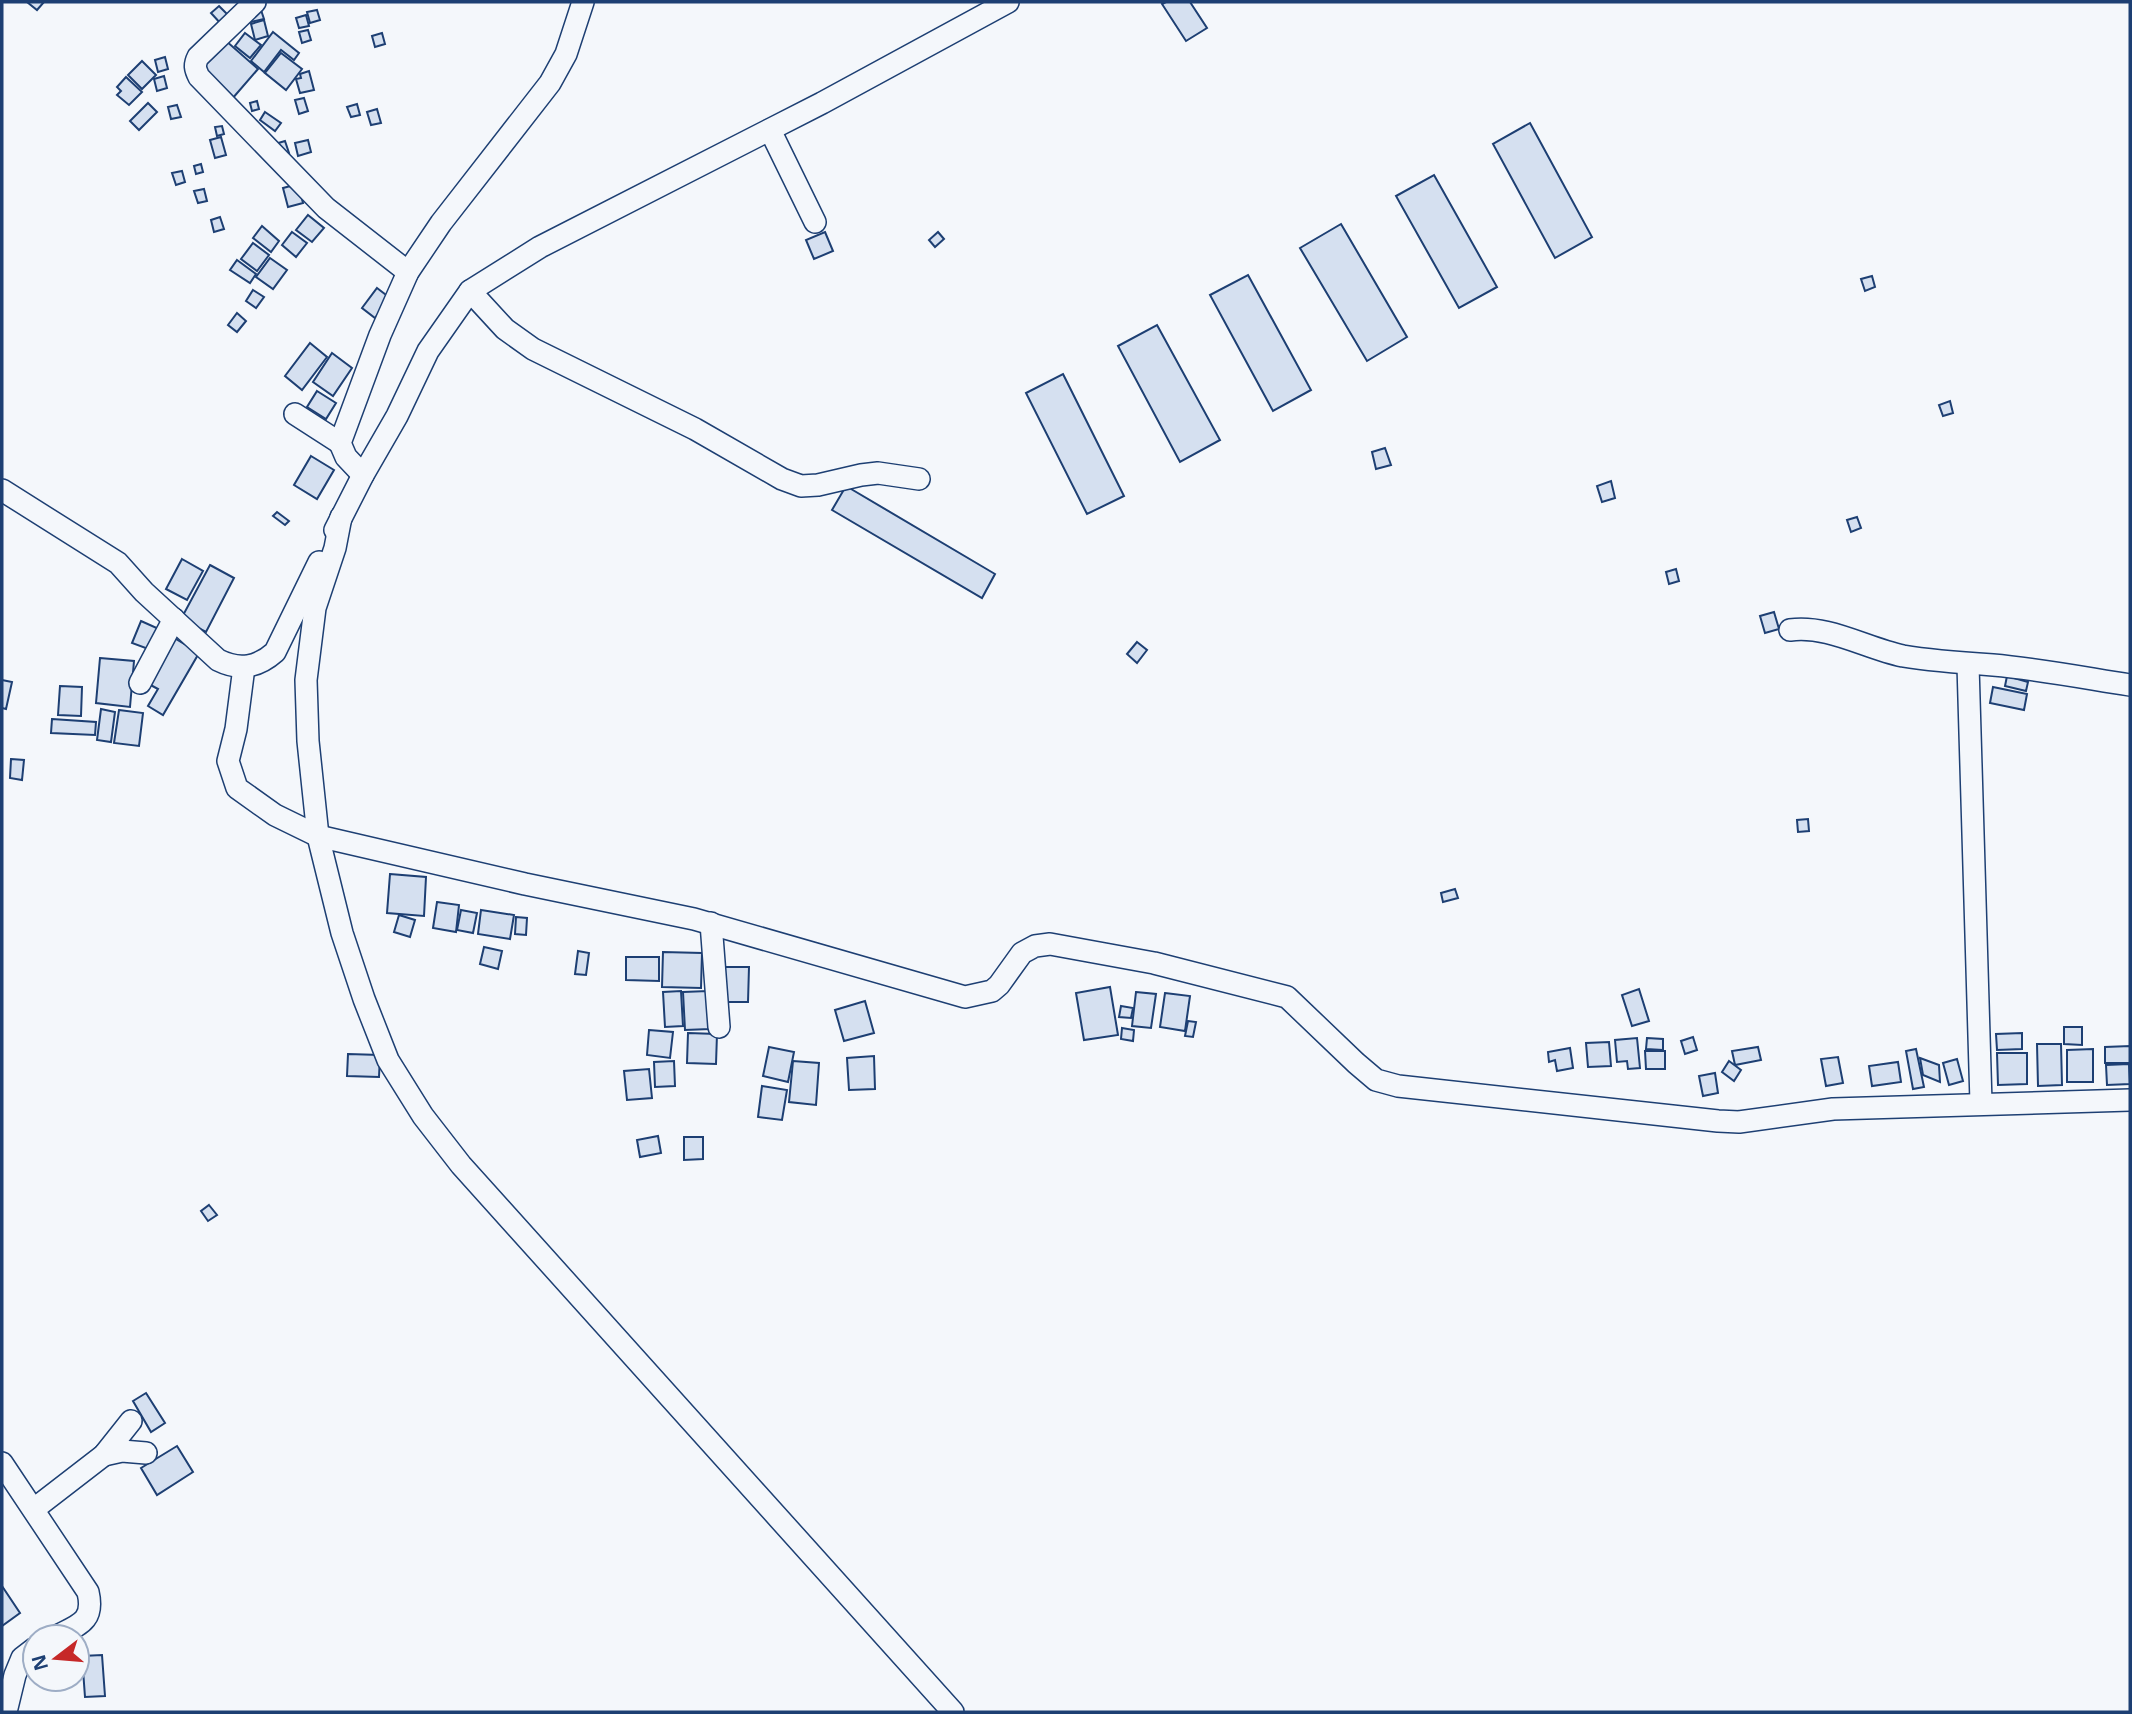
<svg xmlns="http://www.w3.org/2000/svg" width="2132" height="1714" font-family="'Noto Sans',sans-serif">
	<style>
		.building { fill: #d5e0f0; stroke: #1d3f73; stroke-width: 2 }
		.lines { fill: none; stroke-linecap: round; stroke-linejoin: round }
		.minor-casing { stroke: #1d3f73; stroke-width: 24 }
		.minor { stroke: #f4f7fb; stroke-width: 21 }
	</style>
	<rect width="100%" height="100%" fill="#f4f7fb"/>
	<g class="building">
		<polygon points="27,2 44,2 37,10"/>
		<polygon points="1166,2 1190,2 1207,28 1186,41 1162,4"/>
		<polygon points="219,6 230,17 222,25 211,13"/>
		<polygon points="261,10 264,19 251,22 248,14"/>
		<polygon points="317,10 320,20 310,23 307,12"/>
		<polygon points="306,15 309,26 299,28 296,18"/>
		<polygon points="264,20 268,36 255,40 251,24"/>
		<polygon points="308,30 311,40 302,43 299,32"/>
		<polygon points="273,32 299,53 294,60 281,50 264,72 251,61"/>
		<polygon points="245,33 261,45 250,58 235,46"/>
		<polygon points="382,33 385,44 375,47 372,36"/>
		<polygon points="225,40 258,69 232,99 199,70"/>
		<polygon points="281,53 302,69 286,90 265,73"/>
		<polygon points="165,57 168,69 158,72 155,60"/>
		<polygon points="142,61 156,75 142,89 128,75"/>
		<polygon points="309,71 314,90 300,93 296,79 301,78 300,74"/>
		<polygon points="164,76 167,88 157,91 154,79"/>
		<polygon points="126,77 142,92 129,105 117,95 121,91 117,87"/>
		<polygon points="304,98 308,111 299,114 295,100"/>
		<polygon points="257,101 259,109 252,111 250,103"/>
		<polygon points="148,103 157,112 139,130 130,121"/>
		<polygon points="357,104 360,115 351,117 347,107"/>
		<polygon points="177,105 181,117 171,119 168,107"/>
		<polygon points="377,109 381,123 371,125 367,112"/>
		<polygon points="265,112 281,123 275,131 260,120"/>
		<polygon points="1530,123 1592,237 1555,258 1493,144"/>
		<polygon points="222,126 224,134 217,136 215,127"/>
		<polygon points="221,137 226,155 215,158 210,140"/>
		<polygon points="308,140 311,152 298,156 295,143"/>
		<polygon points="285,141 289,153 279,155 275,144"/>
		<polygon points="201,164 203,172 196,174 194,166"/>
		<polygon points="182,171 185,182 176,185 172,173"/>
		<polygon points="1434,175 1497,287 1459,308 1396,196"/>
		<polygon points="298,184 303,203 288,207 283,188"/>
		<polygon points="204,189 207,201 198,203 194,191"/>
		<polygon points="308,215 324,228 312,242 296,230"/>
		<polygon points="220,217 224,229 214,232 211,220"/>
		<polygon points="1341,224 1407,337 1367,361 1300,248"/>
		<polygon points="262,226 279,241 271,252 253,238"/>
		<polygon points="292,232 307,243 296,257 282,245"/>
		<polygon points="825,232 833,251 814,259 806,240"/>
		<polygon points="938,232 944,239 935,247 929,240"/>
		<polygon points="253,243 269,255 257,271 241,259"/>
		<polygon points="270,258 287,270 273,289 256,277"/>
		<polygon points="237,260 256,274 250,283 230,270"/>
		<polygon points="1248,275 1311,390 1273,411 1210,295"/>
		<polygon points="1872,276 1875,287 1865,291 1861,279"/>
		<polygon points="377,288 390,298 375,318 362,308"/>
		<polygon points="253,290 264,297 256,308 246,301"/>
		<polygon points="237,313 246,321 237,332 228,325"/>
		<polygon points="1157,325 1220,440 1180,462 1118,346"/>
		<polygon points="310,343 327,357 302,390 285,376"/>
		<polygon points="332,353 352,368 333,396 313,382"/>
		<polygon points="1063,374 1124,496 1087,514 1026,393"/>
		<polygon points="317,391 336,403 326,419 307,407"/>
		<polygon points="1950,401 1953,413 1943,416 1939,405"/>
		<polygon points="1385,448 1391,465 1376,469 1372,452"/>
		<polygon points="311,456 334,470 317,499 294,485"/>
		<polygon points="1611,481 1615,498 1602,502 1597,486"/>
		<polygon points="846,486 995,574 982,598 832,510"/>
		<polygon points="277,512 289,521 285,525 273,516"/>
		<polygon points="1857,517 1861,528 1851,532 1847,520"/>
		<polygon points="182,559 203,571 187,600 166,589"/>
		<polygon points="210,565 234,578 206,632 181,619"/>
		<polygon points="1676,569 1679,581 1669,584 1666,572"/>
		<polygon points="1774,612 1779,629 1765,633 1760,616"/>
		<polygon points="141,621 159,629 151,650 132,643"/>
		<polygon points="171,636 199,653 163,715 148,706 158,689 145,682"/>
		<polygon points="1137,642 1147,650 1137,663 1127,654"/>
		<polygon points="100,658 134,661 130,707 96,703"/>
		<polygon points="2007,676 2028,682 2026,691 2005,686"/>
		<polygon points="2,680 12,682 6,709 2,708"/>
		<polygon points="60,686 82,687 81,716 58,715"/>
		<polygon points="1993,687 2027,694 2024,710 1990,703"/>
		<polygon points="101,709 115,712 111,742 97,740"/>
		<polygon points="119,710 143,713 139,746 114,743"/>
		<polygon points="52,719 96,722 95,735 51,733"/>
		<polygon points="11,759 24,760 22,780 10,778"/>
		<polygon points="1808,819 1809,831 1798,832 1797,820"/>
		<polygon points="390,874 426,877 424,916 387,913"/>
		<polygon points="1455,889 1458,898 1443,902 1441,893"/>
		<polygon points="437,902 459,905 456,932 433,928"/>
		<polygon points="461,910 477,913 473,933 457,930"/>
		<polygon points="481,910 514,915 510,939 478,934"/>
		<polygon points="399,915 415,920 410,937 394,932"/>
		<polygon points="516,917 527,918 526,935 515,934"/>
		<polygon points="484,947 502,951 498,969 480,964"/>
		<polygon points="578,951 589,953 586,975 575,974"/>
		<polygon points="663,952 702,953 701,988 662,987"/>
		<polygon points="626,957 659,957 659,981 626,980"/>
		<polygon points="724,967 749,967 748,1002 724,1002"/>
		<polygon points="1110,987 1118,1035 1084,1040 1076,993"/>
		<polygon points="1639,989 1649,1021 1632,1026 1622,995"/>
		<polygon points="681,991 683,1026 665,1027 663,992"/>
		<polygon points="708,991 710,1029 685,1030 683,992"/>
		<polygon points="1136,992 1156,994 1151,1028 1132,1026"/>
		<polygon points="1165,993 1190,996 1185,1031 1160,1027"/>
		<polygon points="865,1001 874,1033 844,1041 835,1010"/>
		<polygon points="1121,1006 1133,1008 1131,1018 1119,1017"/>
		<polygon points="1188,1021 1196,1022 1193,1037 1185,1036"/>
		<polygon points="2064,1027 2082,1027 2082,1045 2064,1044"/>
		<polygon points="1122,1028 1134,1030 1133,1041 1121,1039"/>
		<polygon points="649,1030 673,1032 670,1058 647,1055"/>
		<polygon points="688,1033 717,1034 716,1064 687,1063"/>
		<polygon points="2022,1033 2022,1049 1997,1050 1996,1034"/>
		<polygon points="1693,1037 1697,1050 1685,1054 1681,1041"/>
		<polygon points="1637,1038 1640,1068 1628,1069 1627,1061 1617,1062 1615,1040"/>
		<polygon points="1647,1038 1663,1039 1663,1050 1646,1049"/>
		<polygon points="1609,1042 1611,1066 1588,1067 1586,1043"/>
		<polygon points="2037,1044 2061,1044 2062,1085 2038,1086"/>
		<polygon points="2130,1046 2130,1063 2105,1063 2105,1047"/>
		<polygon points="769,1047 794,1052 788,1082 763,1076"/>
		<polygon points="1758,1047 1761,1060 1735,1065 1732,1051"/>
		<polygon points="1570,1048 1573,1068 1557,1071 1555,1060 1549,1062 1548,1052"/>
		<polygon points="1916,1049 1924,1087 1913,1089 1906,1051"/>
		<polygon points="2093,1049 2093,1082 2067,1082 2067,1050"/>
		<polygon points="1645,1051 1665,1051 1665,1069 1646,1069"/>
		<polygon points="1997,1053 2027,1053 2027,1084 1998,1085"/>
		<polygon points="348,1054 380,1055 379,1077 347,1076"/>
		<polygon points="874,1056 875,1089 849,1090 847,1058"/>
		<polygon points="1838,1057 1843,1083 1826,1086 1821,1059"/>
		<polygon points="1920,1058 1939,1065 1940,1082 1923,1075"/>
		<polygon points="1957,1059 1963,1081 1949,1085 1943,1063"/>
		<polygon points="674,1061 675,1086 655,1087 654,1062"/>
		<polygon points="793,1061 819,1063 816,1105 789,1102"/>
		<polygon points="1729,1061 1741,1070 1734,1081 1722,1072"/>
		<polygon points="1898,1062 1901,1082 1872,1086 1869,1066"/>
		<polygon points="2129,1064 2130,1084 2107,1085 2106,1065"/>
		<polygon points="649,1069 652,1098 627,1100 624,1071"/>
		<polygon points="1715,1073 1718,1093 1703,1096 1699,1076"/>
		<polygon points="762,1086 787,1090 782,1120 758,1117"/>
		<polygon points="658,1136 661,1153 640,1157 637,1140"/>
		<polygon points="684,1137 703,1137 703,1159 684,1160"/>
		<polygon points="209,1205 217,1215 208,1221 201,1211"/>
		<polygon points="146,1393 165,1423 151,1432 133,1401"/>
		<polygon points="177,1446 193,1472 157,1495 141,1468"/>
		<polygon points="2,1586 20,1613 2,1626"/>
		<polygon points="102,1655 105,1696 85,1697 82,1656"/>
	</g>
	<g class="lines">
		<g class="minor-casing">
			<g id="minor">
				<path d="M255,2L198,57C194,65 195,69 199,77L326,208L408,272"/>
				<polyline points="770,130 815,222"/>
				<polyline points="470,291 505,329 533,349 695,429 782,479 801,486 818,485 861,475 878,473 919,479"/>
				<polyline points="295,414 340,443"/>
				<polyline points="363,475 346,457 340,443 380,335 408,272 441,223 550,83 566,54 583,2"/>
				<path d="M2,490L118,563L144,592L218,660C240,671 258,667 275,652L319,562"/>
				<polyline points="341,517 335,548 315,608 306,680 308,741 318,836 342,933 364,999 388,1060 423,1116 461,1165 953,1712"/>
				<polyline points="335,530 363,475 397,416 428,351 470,291 540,247 822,103 1008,2"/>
				<path d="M1790,630C1829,625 1865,648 1903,656C1933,661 1963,663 1993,665C2039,669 2085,678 2130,685"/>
				<polyline points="1968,665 1981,1103"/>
				<polyline points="244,667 236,729 228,761 237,788 275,815 318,836 525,884 694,919 965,997 992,991 999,985 1022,953 1035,946 1050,944 1154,963 1287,997 1356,1063 1376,1080 1398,1086 1718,1121 1739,1122 1833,1109 2130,1100"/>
				<polyline points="140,683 174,619"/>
				<polyline points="711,923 719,1027"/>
				<polyline points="104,1455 122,1451 146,1453"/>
				<path d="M2,1463L88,1592C95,1622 78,1625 55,1637"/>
				<polyline points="34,1509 104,1455 131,1421"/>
				<polyline points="6,1712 15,1675 22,1658 35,1648"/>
			</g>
		</g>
		<use href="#minor" class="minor"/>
	</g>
	<rect width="2132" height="1714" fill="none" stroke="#1d3f73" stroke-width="7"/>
	<g transform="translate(56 1658) rotate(254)"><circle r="33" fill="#f4f7fb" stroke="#9eadc5" stroke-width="2"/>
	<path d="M0-5L12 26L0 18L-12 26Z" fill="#c62828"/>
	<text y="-10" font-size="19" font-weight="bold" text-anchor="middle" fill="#1d3f73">N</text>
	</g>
</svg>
